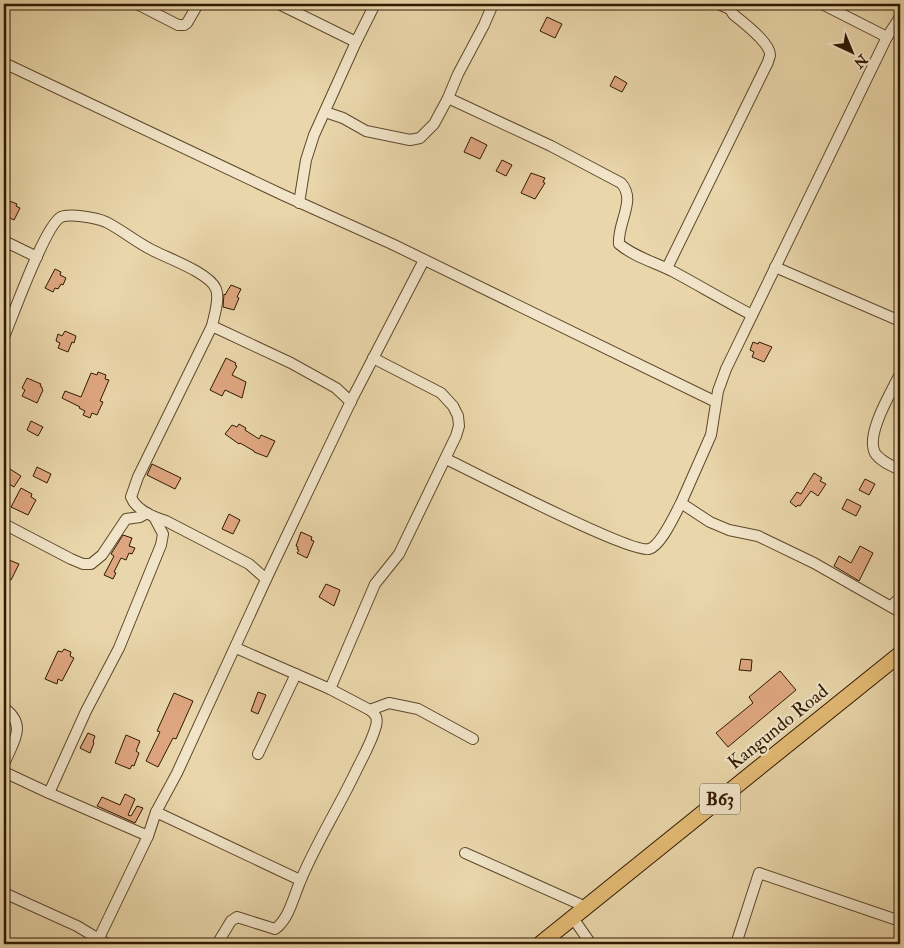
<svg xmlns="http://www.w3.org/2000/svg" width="904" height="948" font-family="'IM FELL Double Pica',serif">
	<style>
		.building { fill: #dea680; stroke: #301900 }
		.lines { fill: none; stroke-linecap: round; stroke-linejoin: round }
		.minor-casing { stroke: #5e482a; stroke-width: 12 }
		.highway-casing { stroke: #301900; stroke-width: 17 }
		.minor { stroke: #f1e4c8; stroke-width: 10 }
		.highway { stroke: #e4bb75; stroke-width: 15 }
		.labels { text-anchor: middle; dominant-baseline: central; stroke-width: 4.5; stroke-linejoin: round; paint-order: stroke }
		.shield { fill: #f1e4c8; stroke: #6a563c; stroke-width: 1 }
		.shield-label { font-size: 18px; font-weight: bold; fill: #301900 }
		.street-label { font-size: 19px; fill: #301900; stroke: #f1e4c8 }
	</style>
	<rect width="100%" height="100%" fill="#e9d6aa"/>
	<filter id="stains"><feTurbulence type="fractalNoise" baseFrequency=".004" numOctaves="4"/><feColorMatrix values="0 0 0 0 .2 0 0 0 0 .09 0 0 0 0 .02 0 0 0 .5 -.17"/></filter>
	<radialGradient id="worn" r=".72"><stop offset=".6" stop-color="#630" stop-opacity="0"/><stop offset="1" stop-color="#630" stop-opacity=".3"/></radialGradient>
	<g class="building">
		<polygon points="547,17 562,24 555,38 540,31"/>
		<polygon points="615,76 627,83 622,92 610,86"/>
		<polygon points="471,137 487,145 480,159 464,152"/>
		<polygon points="502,160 512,165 506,176 496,171"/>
		<polygon points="531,173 545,178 543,182 545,183 535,199 521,193"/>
		<polygon points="4,200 7,201 7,200 17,204 16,206 20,208 14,220 4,215"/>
		<polygon points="55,269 61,272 60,275 66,278 63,285 61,284 58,289 55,288 53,292 45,288"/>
		<polygon points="231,285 241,289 237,297 239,298 234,310 223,307 224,294 225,295"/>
		<polygon points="65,331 76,336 74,343 72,342 68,352 58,348 60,343 56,341 58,334 62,336"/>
		<polygon points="753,342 758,344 759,342 772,347 764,362 752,357 754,352 750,350"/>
		<polygon points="226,358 236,363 235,365 237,366 232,375 246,382 242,398 225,390 222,396 210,390"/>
		<polygon points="98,372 106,375 105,379 109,380 100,401 103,402 97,415 92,413 90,418 83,415 85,411 79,408 80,407 62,398 65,391 81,397 91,373 97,375"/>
		<polygon points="27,378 41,384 40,386 42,387 42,389 43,390 37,403 22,396 25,390 22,388"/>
		<polygon points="31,421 43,427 38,436 27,430"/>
		<polygon points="239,424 246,428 245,430 259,439 261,435 275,441 267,457 254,452 254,451 240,443 239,444 225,434 232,425 237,427"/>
		<polygon points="152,464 181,478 175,489 147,475"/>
		<polygon points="37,467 51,474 47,483 33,476"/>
		<polygon points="10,469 21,476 14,487 4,481 4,478"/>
		<polygon points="814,473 822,478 820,481 826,484 818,496 811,491 800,506 798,505 796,507 790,502 797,492 801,494"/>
		<polygon points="865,479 875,484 869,495 859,490"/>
		<polygon points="21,488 32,494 31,497 36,500 28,515 11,507"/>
		<polygon points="847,499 861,506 856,516 842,509"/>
		<polygon points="229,514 240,520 233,534 222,529"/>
		<polygon points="301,532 312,537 311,540 314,541 307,558 297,553 299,550 297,549 298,547 296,546"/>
		<polygon points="123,535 132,538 129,546 135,548 132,554 129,553 126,560 121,558 114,572 116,573 113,579 104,575 114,556 111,554"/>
		<polygon points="860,546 873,553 859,581 834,566 839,556 851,563"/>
		<polygon points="4,558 19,564 11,580 4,577"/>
		<polygon points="326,584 340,590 334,606 319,597"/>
		<polygon points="64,649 71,652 70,656 74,658 62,681 58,679 57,684 45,679 58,651 62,652"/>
		<polygon points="741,659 752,660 751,671 739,670"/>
		<polygon points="780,671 796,690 728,747 716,733 753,703 749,697"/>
		<polygon points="258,692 266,695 258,714 251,711"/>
		<polygon points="174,693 193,701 176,739 173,738 158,767 146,761 160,732 157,731"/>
		<polygon points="88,733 95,736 93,742 94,743 90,753 80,748"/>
		<polygon points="126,735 140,741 136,751 139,753 134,766 132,765 130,769 115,763"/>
		<polygon points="125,794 135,799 128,815 131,816 137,806 143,808 135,823 97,806 102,797 120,805"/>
	</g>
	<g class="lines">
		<g class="minor-casing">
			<g id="minor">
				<polyline points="137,4 178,25 184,25 187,23 198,4"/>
				<polyline points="279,4 356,42"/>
				<polyline points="718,4 730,9"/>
				<polyline points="822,4 887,37"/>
				<polyline points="900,17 887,37 726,369 718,391 711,435 681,503 710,522 729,530 758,536 814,563 900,612"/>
				<polyline points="4,63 283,195 392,244 716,402"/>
				<path d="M448,98L551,146L621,183C637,200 617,223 619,244C636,258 655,262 674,272C700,286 725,301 752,315"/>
				<polyline points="325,112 343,118 366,131 410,140 420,138 434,124 448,98 458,74 484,25 493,4"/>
				<polyline points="299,203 306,160 314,135 356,42 375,4"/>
				<polyline points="4,241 37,257"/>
				<polyline points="775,267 900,321"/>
				<path d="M667,268L768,62C768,60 770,57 770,55C770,42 742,22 733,14L730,9L731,4"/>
				<path d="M4,337C13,316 45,225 61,217C70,213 97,218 106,222C122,230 136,242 152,250C167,258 210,273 216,289C220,299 214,316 212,326"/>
				<path d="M900,374C892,391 865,434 875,453C880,461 892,466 900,470"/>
				<path d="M446,459C474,472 630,554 649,549C661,546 675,514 681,503"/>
				<polyline points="4,524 71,559 83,564 91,564 102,555 126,519 140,517 147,513"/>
				<path d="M266,579L249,564L166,521C153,517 136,510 131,497L138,477L212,326L291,363L336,388L351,402"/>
				<polyline points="891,606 900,598"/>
				<polyline points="330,689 375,584 399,554 456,436 459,426 458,416 453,406 441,393 373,358"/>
				<path d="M4,708C28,725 13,742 4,764"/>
				<polyline points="370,710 389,703 418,709 473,739"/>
				<polyline points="258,754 296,674"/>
				<polyline points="4,772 49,793 148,836"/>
				<polyline points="49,793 86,711 119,648 161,545 163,534 154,517"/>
				<polyline points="156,812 300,880"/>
				<polyline points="465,853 586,907"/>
				<polyline points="4,893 77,926 107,944"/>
				<polyline points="573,918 591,944"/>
				<polyline points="93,944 99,938 148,836 156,812 177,773 269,573 352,399 424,260"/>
				<path d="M217,944L231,921L237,917L275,929C289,919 293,898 300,882C316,843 339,807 357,769C364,755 372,741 376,726C378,718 376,715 370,710L330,689L236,648"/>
				<polyline points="736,944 759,873 900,921"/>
			</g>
		</g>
		<g class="highway-casing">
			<polyline id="highway" points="540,944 900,654"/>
		</g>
		<use href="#minor" class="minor"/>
		<use href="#highway" class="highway"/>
	</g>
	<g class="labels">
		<rect class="shield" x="700" y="783.5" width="40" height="31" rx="4"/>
		<g class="shield-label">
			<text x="720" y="799">B63</text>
		</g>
		<g class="street-label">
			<text transform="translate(778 727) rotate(-39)">Kangundo Road</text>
		</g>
	</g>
	<rect width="904" height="948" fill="none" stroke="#e9d6aa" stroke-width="20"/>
	<rect x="5" y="5" width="894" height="938" fill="none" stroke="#301900" stroke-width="2.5"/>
	<rect x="10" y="10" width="884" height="928" fill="none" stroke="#301900"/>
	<g transform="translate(852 52) rotate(136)" stroke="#f1e4c8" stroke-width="4" paint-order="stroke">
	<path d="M0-4L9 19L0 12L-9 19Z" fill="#301900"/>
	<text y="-8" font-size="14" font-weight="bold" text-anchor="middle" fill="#301900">N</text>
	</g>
	<rect width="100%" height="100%" filter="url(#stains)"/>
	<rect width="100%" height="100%" fill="url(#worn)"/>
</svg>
